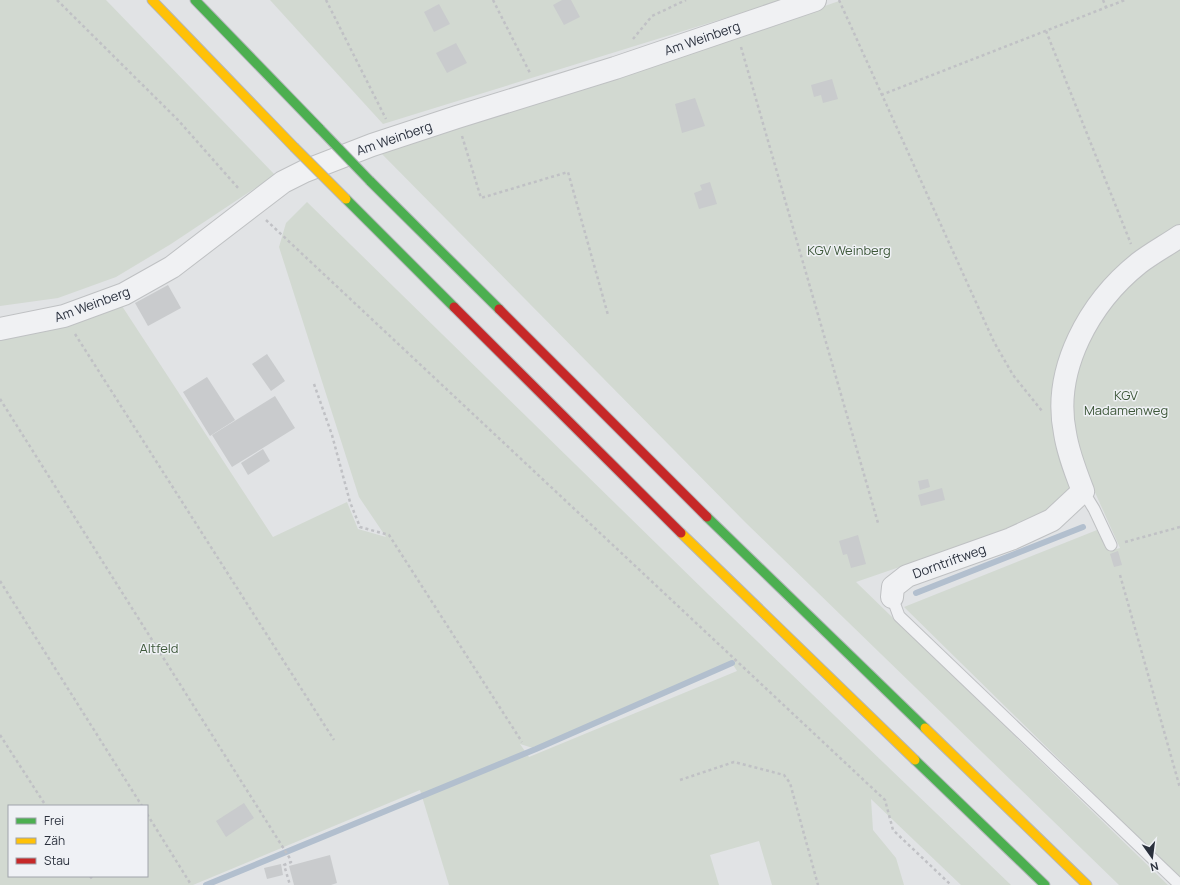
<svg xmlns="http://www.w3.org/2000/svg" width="1180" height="885" font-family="Manrope,sans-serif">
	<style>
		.green { fill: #d2d9d1; fill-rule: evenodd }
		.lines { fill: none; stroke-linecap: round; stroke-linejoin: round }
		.stream { stroke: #b2bfce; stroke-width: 6 }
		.building { fill: #c9cbcd }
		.lane-casing { stroke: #bfc1c3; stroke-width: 13 }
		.street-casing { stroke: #bfc1c3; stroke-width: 24 }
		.fast-casing { stroke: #b3b6ba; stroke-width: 11 }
		.slow-casing { stroke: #b3b6ba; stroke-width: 11 }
		.jam-casing { stroke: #b3b6ba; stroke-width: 11 }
		.path { stroke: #c0c1c5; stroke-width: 2.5; stroke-dasharray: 3 3; stroke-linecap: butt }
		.lane { stroke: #f0f1f3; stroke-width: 11 }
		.street { stroke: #f0f1f3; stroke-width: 22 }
		.fast { stroke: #4caf50; stroke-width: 9 }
		.slow { stroke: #ffc107; stroke-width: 9 }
		.jam { stroke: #c62828; stroke-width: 9 }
		.fast-bridge-casing { stroke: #b3b6ba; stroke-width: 11; stroke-linecap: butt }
		.slow-bridge-casing { stroke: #b3b6ba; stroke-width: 11; stroke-linecap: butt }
		.fast-bridge { stroke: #4caf50; stroke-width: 9 }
		.slow-bridge { stroke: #ffc107; stroke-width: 9 }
		.labels { text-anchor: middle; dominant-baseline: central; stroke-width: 3; stroke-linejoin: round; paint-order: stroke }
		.street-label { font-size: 13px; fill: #2a303c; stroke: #eff1f5 }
		.park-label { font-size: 13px; fill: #3d5739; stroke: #eff1f5 }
	</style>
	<rect width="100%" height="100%" fill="#e1e3e5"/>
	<g class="green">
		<polygon points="0,0 106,0 275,175 171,244 116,277 58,298 0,306"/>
		<polygon points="270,0 783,0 383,124"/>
		<polygon points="842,0 1180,0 1180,226 1069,341 1076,490 1036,520 856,582 1168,885 1119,885 746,523 379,151 738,36"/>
		<path d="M307,202L709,595L1011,885H961L871,799L873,830L896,858L904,885H772L759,841L710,855L719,885H449L420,790L193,885H0V335L120,303L273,537L347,502L358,529L386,537L359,497L279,247L286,223ZM732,663L737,671L529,757L520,744L536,749ZM9,806H147V876H9Z"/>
		<polygon points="1180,246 1180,878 904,607 1097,530 1109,551 1120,548 1093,488 1078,449 1070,395 1087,338 1127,284"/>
	</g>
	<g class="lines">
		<g class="stream">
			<polyline points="916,593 1083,527"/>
			<polyline points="206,885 536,749 732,663"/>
		</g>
	</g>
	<g class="building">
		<polygon points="562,0 571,0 580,17 564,25 553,5"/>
		<polygon points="439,4 450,24 434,32 424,12"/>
		<polygon points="456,43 467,63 447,73 436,53"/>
		<polygon points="832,79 838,99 823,103 821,95 814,97 811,85"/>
		<polygon points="695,98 705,126 682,133 675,104"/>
		<polygon points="710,182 717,204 699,209 694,193 702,190 700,185"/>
		<polygon points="168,285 181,308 148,326 135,303"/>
		<polygon points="267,354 285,381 271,391 252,364"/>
		<polygon points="207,377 235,420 210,436 183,392"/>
		<polygon points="275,396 295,428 232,467 212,435"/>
		<polygon points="263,449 270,461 248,475 241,463"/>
		<polygon points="928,479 930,487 920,490 918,481"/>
		<polygon points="942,488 945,500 921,506 918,495"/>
		<polygon points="858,535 866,564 851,568 847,554 843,555 839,541"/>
		<polygon points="1118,551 1122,565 1114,567 1110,554"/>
		<polygon points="244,803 254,818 226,837 216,821"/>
		<polygon points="330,855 337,883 331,885 294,885 289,866"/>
		<polygon points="281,864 283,875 267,879 264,868"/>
	</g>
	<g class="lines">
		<g class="lane-casing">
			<g id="lane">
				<polyline points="1083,491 1094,509 1111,545"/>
				<polyline points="892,597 899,616 1180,885"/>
			</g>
		</g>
		<g class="street-casing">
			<g id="street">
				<polyline points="0,329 64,316 124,294 172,267 283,182 305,171 372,145 457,117 615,68 815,0"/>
				<path d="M892,597L893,587L907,576L1011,539L1052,520L1083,491C1076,473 1068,453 1065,433C1052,369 1090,302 1139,263C1152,253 1167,245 1180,236"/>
			</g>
		</g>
		<g class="fast-casing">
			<g id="fast">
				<polyline points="195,0 320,129"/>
				<polyline points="370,181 499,309"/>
				<polyline points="346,199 454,307"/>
				<polyline points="707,517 925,728"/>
				<polyline points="915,760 1045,885"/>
			</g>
		</g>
		<g class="slow-casing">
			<g id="slow">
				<polyline points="152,0 294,147"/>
				<polyline points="681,533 915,760"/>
				<polyline points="925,728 1087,885"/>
			</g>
		</g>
		<g class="jam-casing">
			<g id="jam">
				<polyline points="454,307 681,533"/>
				<polyline points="499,309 707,517"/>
			</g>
		</g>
		<g class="path">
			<polyline points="57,0 178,120 239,189"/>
			<polyline points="326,0 386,119"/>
			<polyline points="493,0 530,73"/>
			<polyline points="839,0 994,342 1013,375 1042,411"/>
			<polyline points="1103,0 1106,7"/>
			<polyline points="1046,31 1131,244"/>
			<polyline points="633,39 652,16 686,0"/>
			<polyline points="741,47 878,523"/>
			<polyline points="881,95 1125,0"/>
			<polyline points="462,136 481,198 568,172 608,315"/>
			<polyline points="266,220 885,800 893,830 951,885"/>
			<polyline points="75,334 334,740"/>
			<polyline points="314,384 332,435 350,502 360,527 389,535 522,742"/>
			<polyline points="0,399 289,857 291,862 284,865 290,885"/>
			<polyline points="1125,542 1180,527"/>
			<polyline points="1120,575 1180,788"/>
			<polyline points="0,581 142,806"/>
			<polyline points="0,735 46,806"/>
			<polyline points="680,780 734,762 784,775 790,783 818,885"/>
			<polyline points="147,814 190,883"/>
			<polyline points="90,876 93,880"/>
		</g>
		<use href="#lane" class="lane"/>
		<use href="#street" class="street"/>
		<use href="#fast" class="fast"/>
		<use href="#slow" class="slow"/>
		<use href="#jam" class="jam"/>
		<g class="fast-bridge-casing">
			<polyline id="fast-bridge" points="320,129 370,181"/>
		</g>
		<g class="slow-bridge-casing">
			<polyline id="slow-bridge" points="294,147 346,199"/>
		</g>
		<use href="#fast-bridge" class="fast-bridge"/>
		<use href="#slow-bridge" class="slow-bridge"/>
	</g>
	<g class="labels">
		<g class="street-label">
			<text transform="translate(702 38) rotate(-19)">Am Weinberg</text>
			<text transform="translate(394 138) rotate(-19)">Am Weinberg</text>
			<text transform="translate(92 304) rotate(-20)">Am Weinberg</text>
			<text transform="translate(949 561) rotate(-20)">Dorntriftweg</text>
		</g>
		<g class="park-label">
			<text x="849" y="250">KGV Weinberg</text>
			<text x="1126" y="395">KGV<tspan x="1126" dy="15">Madamenweg</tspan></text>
			<text x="159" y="648">Altfeld</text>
		</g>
	</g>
	<rect x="8" y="805" width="140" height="72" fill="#eff1f5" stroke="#a0a4ab"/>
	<rect x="16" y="818" width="20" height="6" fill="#4caf50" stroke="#a0a4ab"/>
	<text x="44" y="825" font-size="12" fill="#2a303c">Frei</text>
	<rect x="16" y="838" width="20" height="6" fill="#ffc107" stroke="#a0a4ab"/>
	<text x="44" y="845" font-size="12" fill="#2a303c">Zäh</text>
	<rect x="16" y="858" width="20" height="6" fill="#c62828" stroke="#a0a4ab"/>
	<text x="44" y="865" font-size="12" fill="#2a303c">Stau</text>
	<g transform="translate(1152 857) rotate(166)" stroke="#eff1f5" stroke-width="3" paint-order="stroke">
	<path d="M0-3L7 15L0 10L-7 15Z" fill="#2a303c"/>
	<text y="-6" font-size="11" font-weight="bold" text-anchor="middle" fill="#2a303c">N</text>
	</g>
</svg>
